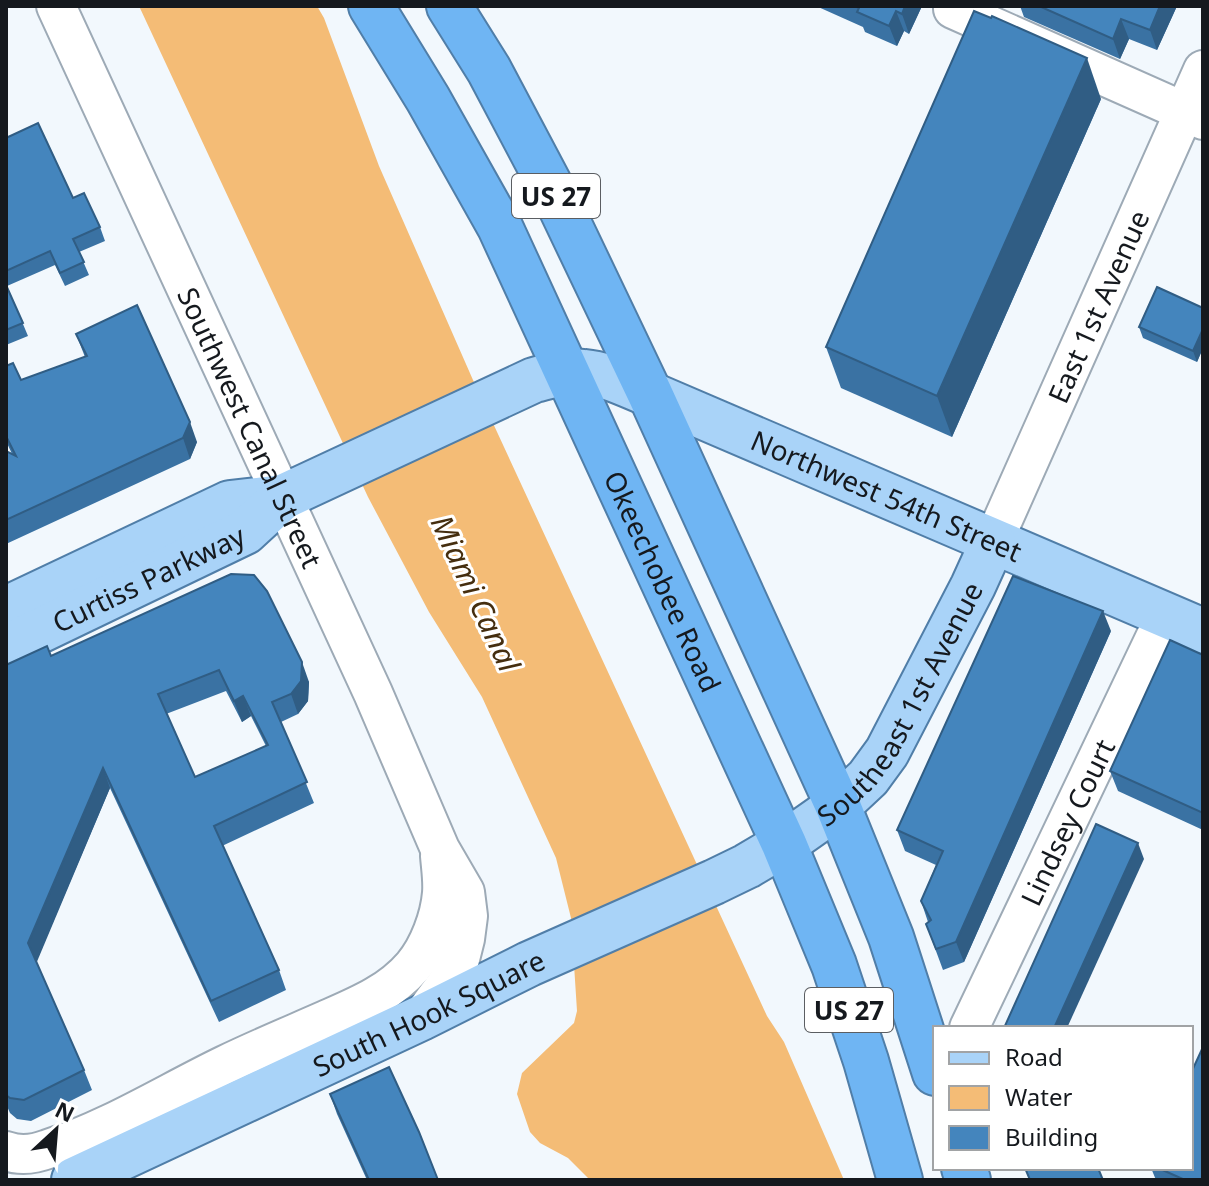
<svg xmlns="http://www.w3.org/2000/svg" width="1209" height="1186" font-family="'Noto Sans',sans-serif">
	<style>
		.water { fill: #f4bc76 }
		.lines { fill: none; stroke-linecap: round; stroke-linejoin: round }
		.minor-casing { stroke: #9daab6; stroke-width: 42 }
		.major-casing { stroke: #507ea8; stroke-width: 48 }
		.highway-casing { stroke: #507ea8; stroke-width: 48 }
		.minor { stroke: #fff; stroke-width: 38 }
		.major { stroke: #a9d3f8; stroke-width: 44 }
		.highway { stroke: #6fb5f3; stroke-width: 44 }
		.wall { fill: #3a72a3; fill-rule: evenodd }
		.shaded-wall { fill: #305d84 }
		.building { fill: #4485bd; stroke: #305d84; stroke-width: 2; fill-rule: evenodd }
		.labels { text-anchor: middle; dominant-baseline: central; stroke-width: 6; stroke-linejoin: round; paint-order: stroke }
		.shield { fill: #fff; stroke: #5b5e62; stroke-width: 2 }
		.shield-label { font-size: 26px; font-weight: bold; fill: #15191e }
		.street-label { font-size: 28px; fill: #15191e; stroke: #fff }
		.water-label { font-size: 30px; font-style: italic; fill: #452e0f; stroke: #fff }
	</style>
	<rect width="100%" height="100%" fill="#f2f8fd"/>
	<polygon class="water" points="139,6 317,6 324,18 379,166 473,380 767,1016 784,1042 844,1180 590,1180 568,1158 540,1143 530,1132 517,1094 522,1073 574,1023 577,1011 571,918 556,858 482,697 429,612 368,497"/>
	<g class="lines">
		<g class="minor-casing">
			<g id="minor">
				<path id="s1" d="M56,6L373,693L440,849L465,892L468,916L465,939L460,959L447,983L421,1018"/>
				<polyline points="953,9 1203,120"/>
				<path id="s2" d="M993,542L1203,70"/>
				<path id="s3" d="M969,1028L1166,615"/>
				<path d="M6,1151C20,1156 35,1154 48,1149C110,1129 167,1093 225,1065C258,1049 292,1035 326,1020C358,1006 390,993 413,966C429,947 440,917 442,893C443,881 441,868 440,856"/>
			</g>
		</g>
		<g class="major-casing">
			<g id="major">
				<polyline points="6,609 230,503 283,497"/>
				<path id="s4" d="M6,647L245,532L283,497L534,380C550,376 567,370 584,372C607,374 629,386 650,394L1203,631"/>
				<path id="s5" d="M74,1180L421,1018L529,964L714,882L747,866L784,844L838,806L868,778L887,752L973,586L993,542"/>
			</g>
		</g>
		<g class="highway-casing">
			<g id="highway">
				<path id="s6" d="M371,6L428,99L500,227L784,844L834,965L866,1061L900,1180"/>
				<polyline points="449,6 489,70 553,191 650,394 838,806 891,937 935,1073"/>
				<polyline points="964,1168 968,1180"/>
			</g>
		</g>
		<use href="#minor" class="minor"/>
		<use href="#major" class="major"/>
		<use href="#highway" class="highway"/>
	</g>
	<g class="wall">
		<polygon points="816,6 922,6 909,34 904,31 897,46 865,32 863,27"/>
		<polygon points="1020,6 1177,6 1157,50 1129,39 1120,59 1024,17"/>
		<polygon points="1101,99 952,437 841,388 826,347"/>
		<polygon points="6,138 73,198 100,227 105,241 79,252 89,275 65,286 55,265 7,286 28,336 6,345"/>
		<polygon points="1203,308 1203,348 1197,362 1143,338 1139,327"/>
		<polygon points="76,334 197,442 190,459 6,544 6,451 12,454 6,441 6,366 21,380 85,357"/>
		<path d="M231,574L309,682L308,701L298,714L281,722L314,803L222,846L279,970L286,990L219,1022L110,788L36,962L84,1070L92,1090L31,1121L17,1119L10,1113L6,1104V665L51,656ZM226,691L242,722L251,716L266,746L195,777L166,714Z"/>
		<polygon points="1111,631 964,962 943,970 926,924 928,922 921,901 936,865 905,851 897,830"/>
		<polygon points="1203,655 1203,830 1118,791 1110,771"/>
		<polygon points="330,1094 438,1180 367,1180 337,1114"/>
		<polygon points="1151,1168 1191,1168 1203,1180 1156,1180"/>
	</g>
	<g class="shaded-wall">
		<polygon points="905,6 922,6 909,34 902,14"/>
		<polygon points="1160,6 1177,6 1157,50 1150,30"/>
		<polygon points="896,11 904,31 897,46 889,26"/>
		<polygon points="1121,19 1129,39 1120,59 1113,39"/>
		<polygon points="1087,58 1101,99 952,437 937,396"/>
		<polygon points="1203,329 1203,348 1197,362 1193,351"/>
		<polygon points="190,422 197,442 190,459 183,438"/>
		<polygon points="1103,611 1111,631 964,962 956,942"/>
		<polygon points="302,662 309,682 308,701 298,714 291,694"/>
		<polygon points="243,696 251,716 242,722 234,701"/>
		<polygon points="103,768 110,788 36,964 28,943"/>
		<polygon points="1138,843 1144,859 1067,1028 1054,1028"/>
	</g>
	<g class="building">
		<polygon points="855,6 905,6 902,14 896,11 889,26 857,12 859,8"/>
		<polygon points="1039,6 1160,6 1150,30 1121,19 1113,39"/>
		<polygon points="974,11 991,18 992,16 1087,58 937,396 826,347"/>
		<polygon points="38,123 73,198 84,193 100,227 73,239 84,262 60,273 50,251 6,271 6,138"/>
		<polygon points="6,285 23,323 6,330"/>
		<polygon points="1157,287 1203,308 1203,329 1193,351 1139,327"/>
		<polygon points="137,305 190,422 183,438 6,520 6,451 16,456 6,436 6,366 13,363 21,380 87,356 76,334"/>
		<path d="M231,574L254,575L267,591L302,662L301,681L291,694L272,702L307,782L214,826L279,970L211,1001L103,768L28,943L84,1070L24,1100L10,1098L6,1095V665L47,646L51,656ZM219,670L234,701L243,696L268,745L195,777L158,694Z"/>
		<polygon points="1013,576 1103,611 956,942 936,949 926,924 931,920 921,901 943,851 897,830"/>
		<polygon points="1170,640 1203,655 1203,813 1110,771"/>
		<polygon points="1096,824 1138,843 1054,1028 1004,1028"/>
		<polygon points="1203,1047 1203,1180 1185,1180 1158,1168 1191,1168 1191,1073"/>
		<polygon points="389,1067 419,1132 438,1180 369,1180 330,1094"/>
		<polygon points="1025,1168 1098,1168 1103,1180 1030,1180"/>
	</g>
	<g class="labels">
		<g class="shield">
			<rect x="512" y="174" width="88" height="44" rx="6"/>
			<rect x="805" y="988" width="88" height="44" rx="6"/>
		</g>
		<g class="shield-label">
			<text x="556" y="196">US 27</text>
			<text x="849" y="1010">US 27</text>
		</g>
		<g class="street-label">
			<text stroke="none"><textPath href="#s2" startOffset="258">East 1st Avenue</textPath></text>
			<text stroke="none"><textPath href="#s1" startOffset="464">Southwest Canal Street</textPath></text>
			<text stroke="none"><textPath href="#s4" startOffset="972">Northwest 54th Street</textPath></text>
			<text stroke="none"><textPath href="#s4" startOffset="158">Curtiss Parkway</textPath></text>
			<text stroke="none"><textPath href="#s6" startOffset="646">Okeechobee Road</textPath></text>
			<text stroke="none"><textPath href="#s5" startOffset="972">Southeast 1st Avenue</textPath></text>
			<text stroke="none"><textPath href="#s3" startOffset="228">Lindsey Court</textPath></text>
			<text stroke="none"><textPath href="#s5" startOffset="392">South Hook Square</textPath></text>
		</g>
		<g class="water-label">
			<text transform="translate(476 593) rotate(65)">Miami Canal</text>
		</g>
	</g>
	<rect width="1209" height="1186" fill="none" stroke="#15191e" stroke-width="16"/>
	<rect x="933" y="1026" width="260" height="144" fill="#ffffff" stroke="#a1a3a5" stroke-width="2"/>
	<rect x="949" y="1052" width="40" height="12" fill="#a9d3f8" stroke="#a1a3a5" stroke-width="2"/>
	<text x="1005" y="1066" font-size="24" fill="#15191e">Road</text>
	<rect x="949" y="1086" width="40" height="24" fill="#f4bc76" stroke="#a1a3a5" stroke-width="2"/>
	<text x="1005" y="1106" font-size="24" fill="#15191e">Water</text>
	<rect x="949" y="1126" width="40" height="24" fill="#4485bd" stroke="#a1a3a5" stroke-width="2"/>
	<text x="1005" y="1146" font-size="24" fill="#15191e">Building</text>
	<g transform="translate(56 1130) rotate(26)" stroke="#ffffff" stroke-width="6" paint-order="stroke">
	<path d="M0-6L14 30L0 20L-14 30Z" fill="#15191e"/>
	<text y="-12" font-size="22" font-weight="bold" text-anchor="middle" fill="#15191e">N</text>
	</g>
</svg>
